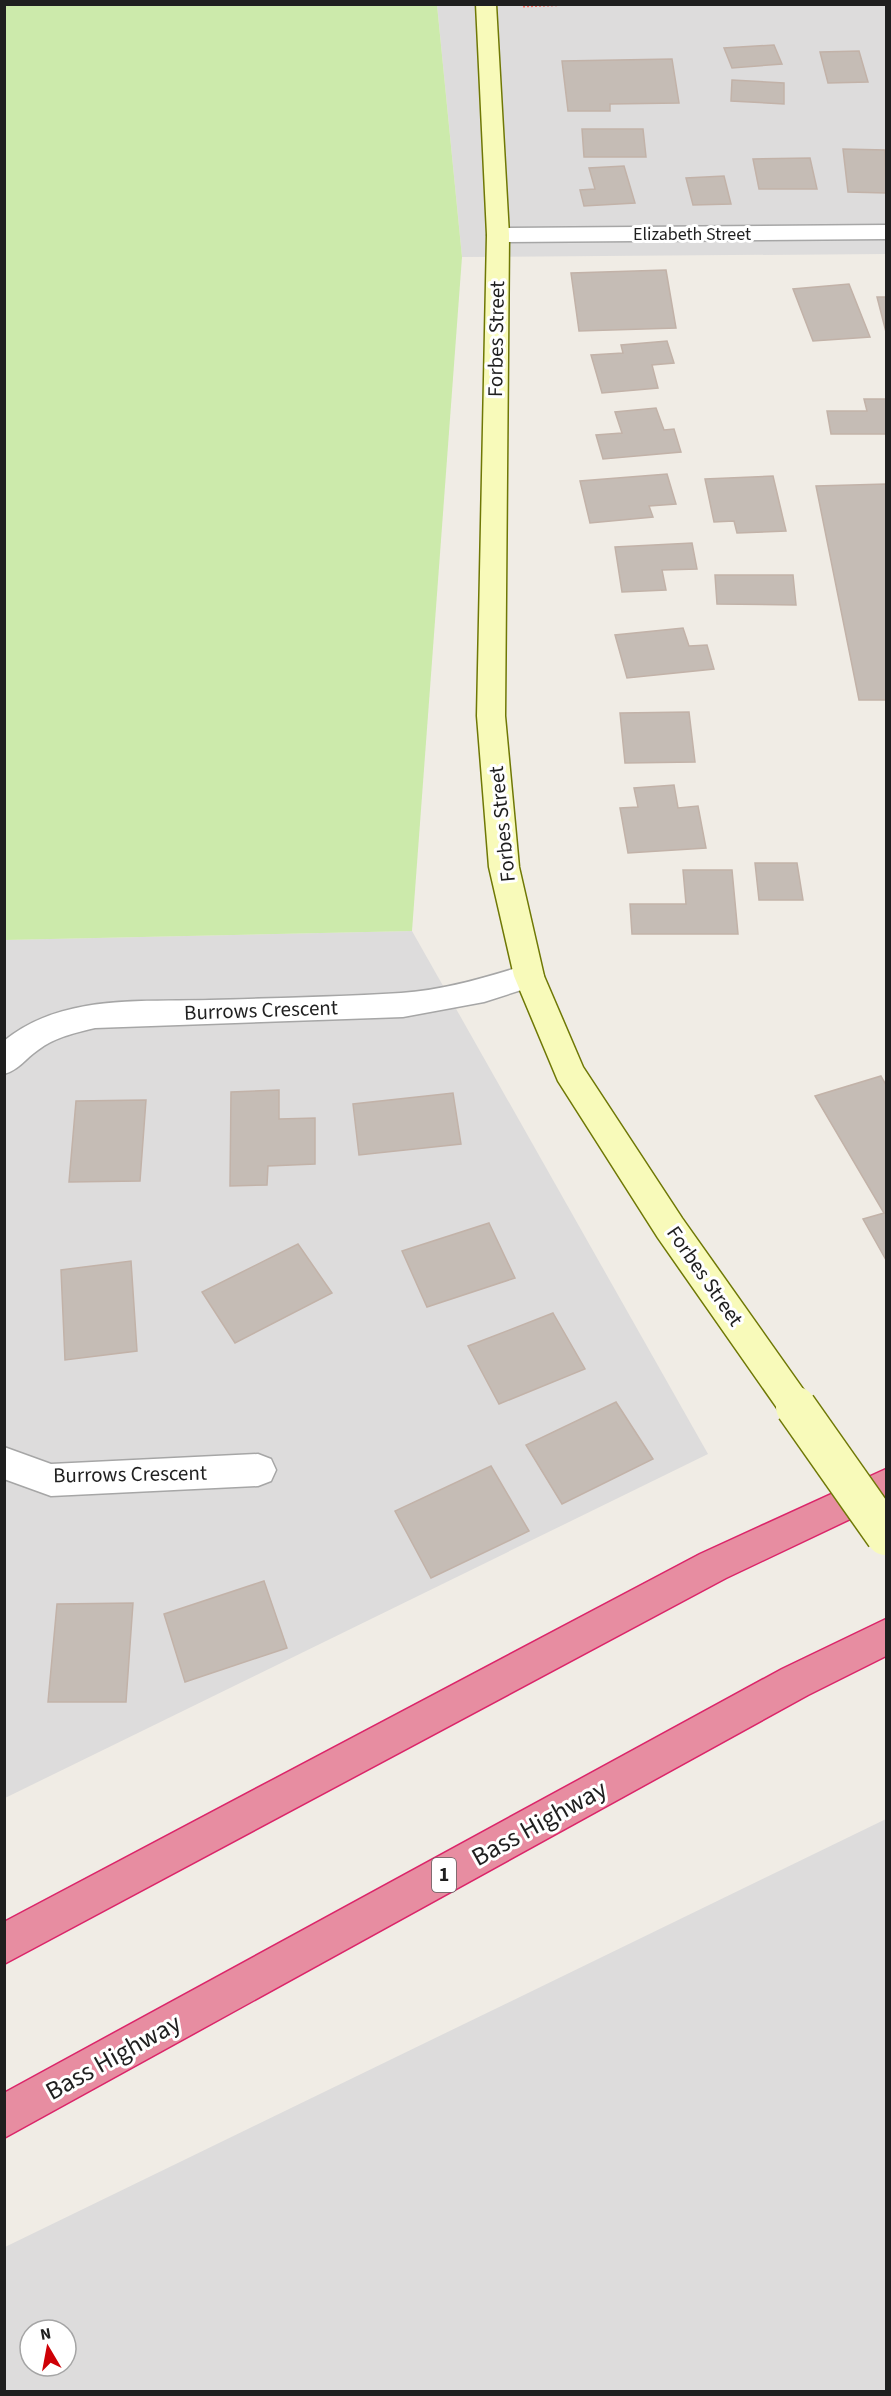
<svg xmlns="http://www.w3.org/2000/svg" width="891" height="2396" font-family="'Source Sans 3',sans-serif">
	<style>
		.residential { fill: #dddcdc; fill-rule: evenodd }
		.grass { fill: #cceaab }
		.building { fill: #c5bcb5; stroke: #c2b2a8; stroke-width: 1.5 }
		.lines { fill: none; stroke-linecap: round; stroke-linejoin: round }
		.street-casing { stroke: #a6a6a6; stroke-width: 3 }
		.secondary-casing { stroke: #6f7805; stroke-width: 3 }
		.highway-casing { stroke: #db2569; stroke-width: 3 }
		.path { stroke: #fa776c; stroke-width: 3; stroke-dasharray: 2 2; stroke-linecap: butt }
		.street { fill: #fff; fill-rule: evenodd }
		.secondary { fill: #f8faba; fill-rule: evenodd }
		.highway { fill: #e78da1; fill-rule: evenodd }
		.secondary-bridge-casing { stroke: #6f7805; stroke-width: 43; stroke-linecap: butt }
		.secondary-bridge { stroke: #f8faba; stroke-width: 40 }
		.labels { text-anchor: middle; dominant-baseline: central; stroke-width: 6; stroke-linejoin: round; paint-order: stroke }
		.far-street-label { font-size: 18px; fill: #1f1f1f; stroke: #fff }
		.shield { fill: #fff; stroke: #626262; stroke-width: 1.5 }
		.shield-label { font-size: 20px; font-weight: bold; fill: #1f1f1f }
		.street-label { font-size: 21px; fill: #1f1f1f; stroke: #fff }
		.near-street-label { font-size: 26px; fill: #1f1f1f; stroke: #fff }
	</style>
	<rect width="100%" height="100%" fill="#f0ece5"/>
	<g class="residential">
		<polygon points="437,5 886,5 886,254 462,257"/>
		<polygon points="412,931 708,1454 5,1798 5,940"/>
		<path d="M886,1819V2391H5V2247ZM30,2330H66V2366H30Z"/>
	</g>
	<polygon class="grass" points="4,5 437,5 462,257 412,931 5,940"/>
	<g class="building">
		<polygon points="774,45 782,64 732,68 724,48"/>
		<polygon points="859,51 868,82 828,83 820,52"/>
		<polygon points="672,59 679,103 610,104 610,111 568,111 562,61"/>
		<polygon points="732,80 784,83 784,104 731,101"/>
		<polygon points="582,129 643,129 646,157 584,157"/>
		<polygon points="843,149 885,150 886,193 848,192"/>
		<polygon points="810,158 817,189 759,189 753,159"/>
		<polygon points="624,166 635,203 584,206 580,190 595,189 589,168"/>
		<polygon points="724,176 731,204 693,205 686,178"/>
		<polygon points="666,270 676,328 579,331 571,273"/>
		<polygon points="849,284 870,337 813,341 793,289"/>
		<polygon points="877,297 886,297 886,332"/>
		<polygon points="667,341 674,363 652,365 658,388 602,393 591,355 623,353 621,345"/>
		<polygon points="864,399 886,399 886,434 831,434 827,411 867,411"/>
		<polygon points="656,408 664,430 674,429 681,452 603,459 596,435 622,433 615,412"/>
		<polygon points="667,474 676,504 649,506 653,517 590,523 580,481"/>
		<polygon points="773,476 786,531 737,533 734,521 714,522 705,479"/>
		<polygon points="886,484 886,700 859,700 816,486"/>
		<polygon points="692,543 697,569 662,570 666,590 622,592 615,547"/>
		<polygon points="715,575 793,575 796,605 717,604"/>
		<polygon points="683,628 689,646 707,645 714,669 627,678 615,635"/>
		<polygon points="689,712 695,762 625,763 620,713"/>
		<polygon points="674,785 678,808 698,806 706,848 628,853 620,808 638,807 634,788"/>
		<polygon points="755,863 797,863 803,900 759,900"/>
		<polygon points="683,870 732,870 738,934 632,934 630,904 686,904"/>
		<polygon points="881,1076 886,1085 886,1260 863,1219 884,1213 815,1096"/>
		<polygon points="279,1090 279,1119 315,1118 315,1164 268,1166 267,1185 230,1186 231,1092"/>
		<polygon points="453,1093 461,1144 359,1155 353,1104"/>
		<polygon points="146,1100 140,1181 69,1182 76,1101"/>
		<polygon points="489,1223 515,1278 427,1307 402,1251"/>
		<polygon points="298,1244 332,1293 235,1343 202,1292"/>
		<polygon points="131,1261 137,1351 65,1360 61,1270"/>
		<polygon points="553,1313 585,1369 499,1404 468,1346"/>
		<polygon points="616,1402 653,1459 562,1504 526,1445"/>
		<polygon points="491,1466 529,1531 431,1578 395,1511"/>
		<polygon points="264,1581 287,1648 185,1682 164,1614"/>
		<polygon points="133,1603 126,1702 48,1702 57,1604"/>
	</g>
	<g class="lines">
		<g class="street-casing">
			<g id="street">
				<polygon points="886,225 886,239 498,242 490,240 487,235 490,230 498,228"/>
				<path d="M529,964L540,968L544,976L540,984L484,1002L403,1017L95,1028C75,1033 55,1037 38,1050C26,1058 19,1070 4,1074V1041C61,994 141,1002 210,1000C273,998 337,997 401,993C444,990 488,977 529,964Z"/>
				<polygon points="4,1447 51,1464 258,1454 271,1459 276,1470 271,1481 258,1486 51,1496 4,1479"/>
			</g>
		</g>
		<g class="secondary-casing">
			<polygon id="secondary" points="476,4 496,4 509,235 505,716 519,867 544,976 583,1067 682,1218 808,1396 814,1407 808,1418 796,1423 784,1418 658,1238 558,1081 514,976 489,867 477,716 487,235"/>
		</g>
		<g class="highway-casing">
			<g id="highway">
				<polygon points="886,1469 886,1502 726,1578 4,1964 4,1922 700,1554"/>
				<polygon points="886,1619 886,1656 808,1695 4,2138 4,2093 782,1669"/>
			</g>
		</g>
		<polyline class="path" points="523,6 573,4"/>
		<use href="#street" class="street"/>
		<use href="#secondary" class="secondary"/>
		<use href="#highway" class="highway"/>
		<g class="secondary-bridge-casing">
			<polyline id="secondary-bridge" points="796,1407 886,1535"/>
		</g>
		<use href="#secondary-bridge" class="secondary-bridge"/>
	</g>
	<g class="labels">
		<g class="far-street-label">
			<text x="692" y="234">Elizabeth Street</text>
		</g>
		<rect class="shield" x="432" y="1858" width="24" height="34" rx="4.5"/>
		<g class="shield-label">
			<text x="444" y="1875">1</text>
		</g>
		<g class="street-label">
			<text transform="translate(496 339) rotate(-89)">Forbes Street</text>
			<text transform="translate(502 824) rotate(-96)">Forbes Street</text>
			<text transform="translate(261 1010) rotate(-2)">Burrows Crescent</text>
			<text transform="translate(705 1276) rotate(55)">Forbes Street</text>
			<text transform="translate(130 1474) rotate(-1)">Burrows Crescent</text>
		</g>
		<g class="near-street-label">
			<text transform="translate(539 1823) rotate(-29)">Bass Highway</text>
			<text transform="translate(113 2057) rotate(-29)">Bass Highway</text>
		</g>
	</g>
	<rect width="891" height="2396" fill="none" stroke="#1f1f1f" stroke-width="12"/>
	<g transform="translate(48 2348) rotate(350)"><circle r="28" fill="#ffffff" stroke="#a5a5a5" stroke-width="1.5"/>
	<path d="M0-4.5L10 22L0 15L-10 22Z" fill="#ce0006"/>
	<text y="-9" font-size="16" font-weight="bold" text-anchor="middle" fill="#1f1f1f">N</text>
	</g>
</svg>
